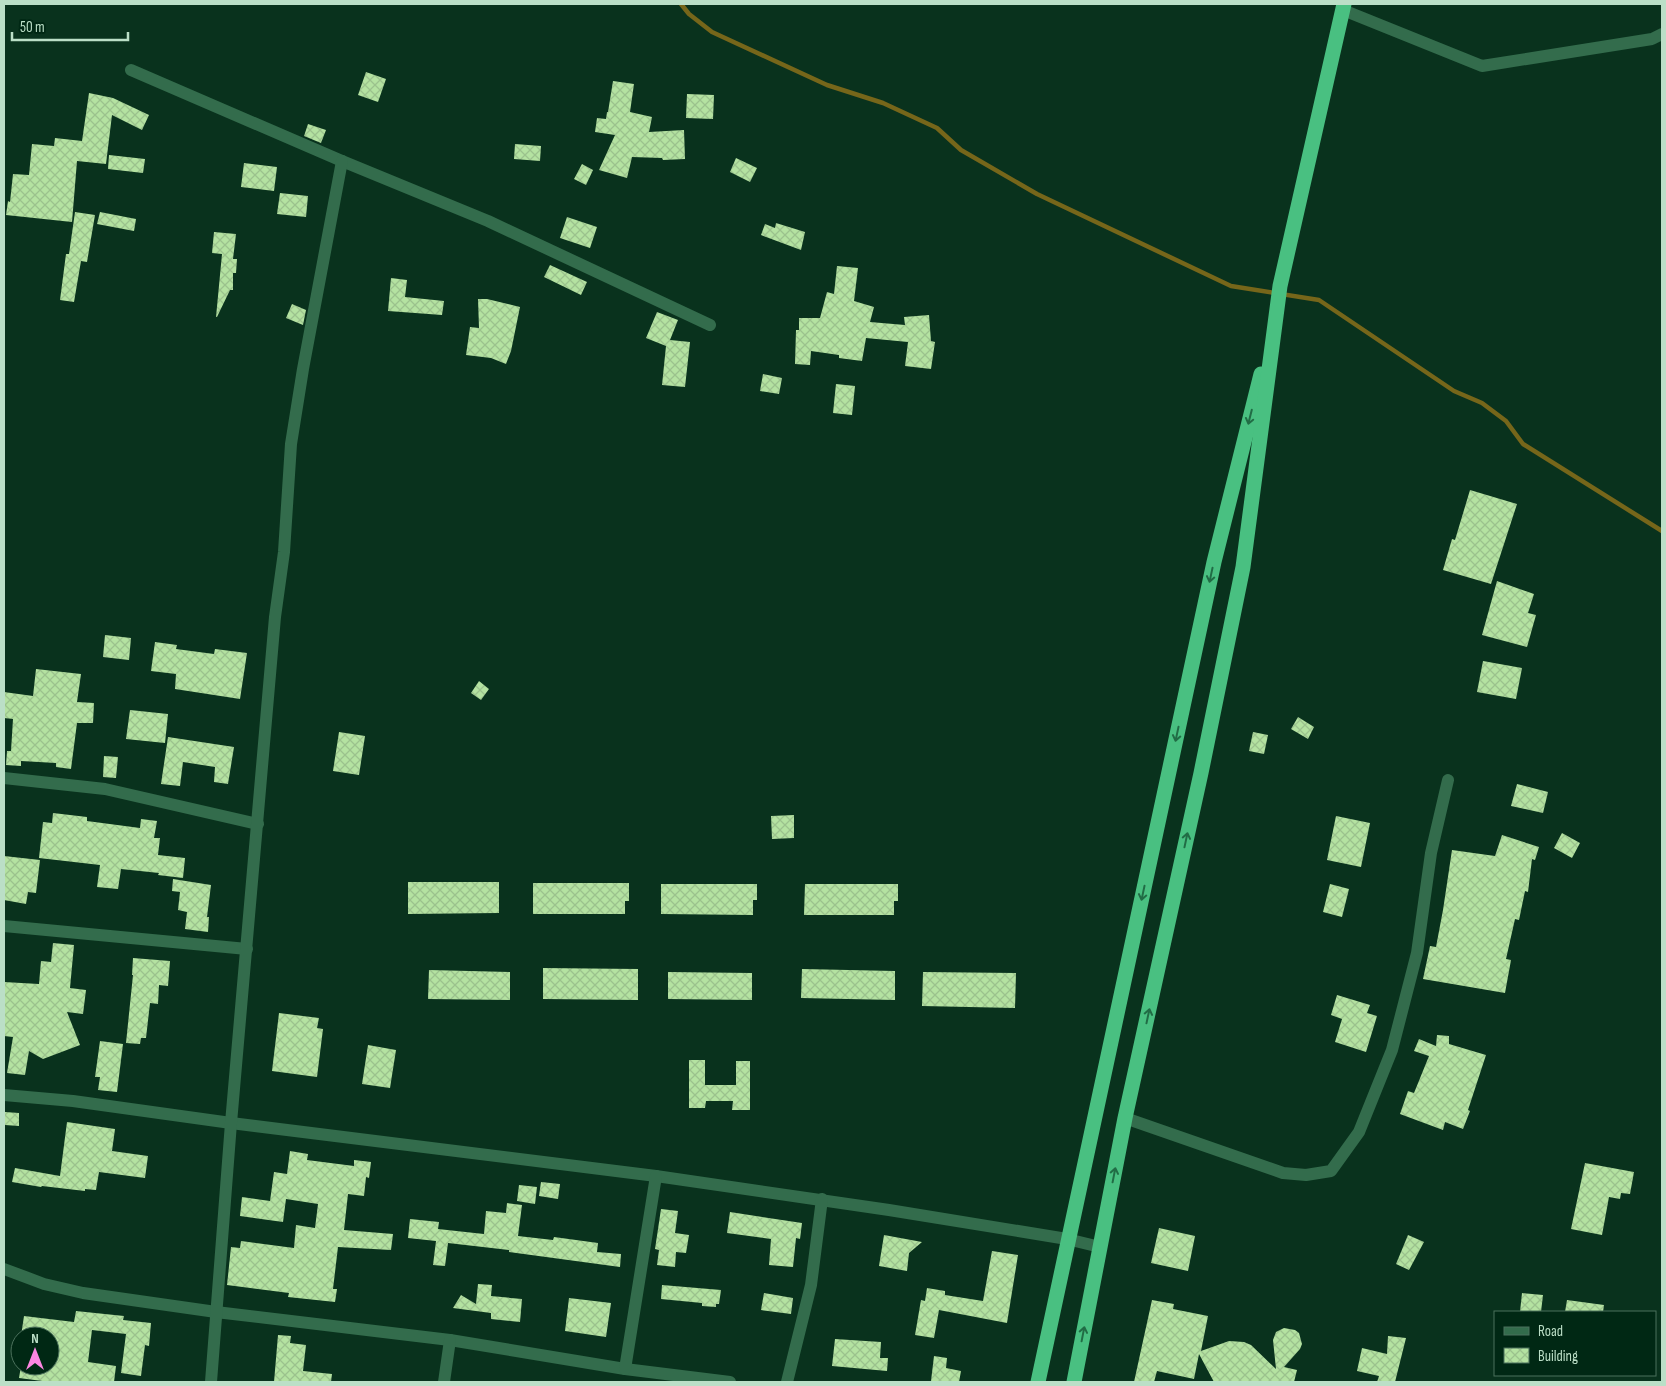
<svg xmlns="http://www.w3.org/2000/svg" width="1666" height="1386" font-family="'Sofia Sans Condensed',sans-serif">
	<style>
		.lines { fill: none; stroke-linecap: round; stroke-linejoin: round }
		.stream { stroke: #76661a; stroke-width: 4.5 }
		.building { fill: url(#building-cross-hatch) }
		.minor { stroke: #336c4c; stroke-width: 12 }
		.highway { stroke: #49c081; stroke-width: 15 }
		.oneway { stroke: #216c45 }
	</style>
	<defs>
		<pattern id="building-cross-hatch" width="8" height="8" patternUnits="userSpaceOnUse" patternTransform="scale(1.25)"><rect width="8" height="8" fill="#b4e2a1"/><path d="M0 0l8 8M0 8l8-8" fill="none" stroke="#9bc28d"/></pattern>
	</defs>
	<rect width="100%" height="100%" fill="#09321d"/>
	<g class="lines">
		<polyline class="stream" points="681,4 689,14 712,32 827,85 883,103 937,128 961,150 1037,194 1231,286 1319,300 1454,391 1482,403 1506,421 1523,444 1662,531"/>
	</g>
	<g class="building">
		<polygon points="366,72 386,79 378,102 358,95"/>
		<polygon points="613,81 634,84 630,112 652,117 649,132 684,130 685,159 663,160 662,158 632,157 627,178 599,170 615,135 595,132 597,118 606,119 607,112 608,112"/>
		<polygon points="89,93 113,98 149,115 142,130 112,115 106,164 77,161 72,222 6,215 8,201 10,202 13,174 29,175 32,144 54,146 55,138 82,141"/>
		<polygon points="687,94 714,95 713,119 686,118"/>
		<polygon points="308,124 326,130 321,143 304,136"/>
		<polygon points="515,144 541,146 540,161 514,159"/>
		<polygon points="109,155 145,159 143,173 108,169"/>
		<polygon points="736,158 757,168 750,182 730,172"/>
		<polygon points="244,163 277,167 274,191 241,187"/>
		<polygon points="582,164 593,170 586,185 574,179"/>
		<polygon points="280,193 308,196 306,217 277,214"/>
		<polygon points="75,212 95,215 87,262 81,261 74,302 60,300 66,254 69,254"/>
		<polygon points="100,212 136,219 134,231 97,224"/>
		<polygon points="567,217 597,227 590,248 560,238"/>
		<polygon points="776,223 805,232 801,250 761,235 765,224 775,228"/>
		<polygon points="214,232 236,234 233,259 237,259 236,273 233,273 233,290 230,290 217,317 216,317 222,254 212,253"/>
		<polygon points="550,265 587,282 581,295 544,277"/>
		<polygon points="837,266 858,268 854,301 874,307 870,322 905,325 904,317 929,315 931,341 935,342 931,369 905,366 908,342 866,338 862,361 839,358 839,355 811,351 810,365 795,364 796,330 799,330 799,318 820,318 827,292 834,294"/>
		<polygon points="391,278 407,280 405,297 444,301 442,315 388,311"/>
		<polygon points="478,299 487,299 520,307 511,351 506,364 491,358 466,355 470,327 479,328"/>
		<polygon points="292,304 306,310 303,325 286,318"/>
		<polygon points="657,312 678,320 670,340 690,342 685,387 662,385 666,346 646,338"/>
		<polygon points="763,374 782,378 779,394 760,391"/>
		<polygon points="836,384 855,386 852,415 833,413"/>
		<polygon points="1470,490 1517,504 1491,584 1443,570 1452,539 1455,540"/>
		<polygon points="1497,581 1534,594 1528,613 1536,615 1527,647 1482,635"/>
		<polygon points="105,635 131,638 129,660 103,657"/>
		<polygon points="155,642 177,645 176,649 214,654 215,649 247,653 240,699 175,689 176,674 151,671"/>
		<polygon points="1483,661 1522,668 1516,699 1477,692"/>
		<polygon points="36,669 81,674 77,702 94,703 93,723 77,723 71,769 56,767 56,763 21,761 21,766 6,765 7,751 11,751 13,719 4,718 4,692 33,696"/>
		<polygon points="479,681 489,689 481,700 471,693"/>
		<polygon points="130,710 168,714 165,743 126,739"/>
		<polygon points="1298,717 1314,727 1308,739 1291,729"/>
		<polygon points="339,732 365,736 359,775 333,771"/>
		<polygon points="1253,732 1268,735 1264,754 1249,751"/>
		<polygon points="168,737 234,747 228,784 214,782 215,767 183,762 180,786 161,784"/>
		<polygon points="104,756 118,757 116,778 103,777"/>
		<polygon points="1517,784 1548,792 1543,813 1511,806"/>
		<polygon points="53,813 87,817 87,821 140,828 141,819 157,821 154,838 160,838 158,855 185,858 183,878 158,875 159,873 121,869 118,889 97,887 100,865 39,858 43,822 52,823"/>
		<polygon points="794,815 794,838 772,839 771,816"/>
		<polygon points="1336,816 1370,823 1361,867 1327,860"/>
		<polygon points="1562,833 1580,843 1572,858 1554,848"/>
		<polygon points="1502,835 1539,847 1535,860 1532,859 1528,892 1525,891 1519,920 1515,919 1506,959 1511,960 1505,993 1423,979 1430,946 1436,947 1443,910 1452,850 1495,856"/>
		<polygon points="4,856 40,860 36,893 28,892 26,904 4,900"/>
		<polygon points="173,879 211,885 207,917 209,917 208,932 185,929 187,912 178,910 180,892 172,891"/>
		<polygon points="408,882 499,882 499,913 408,914"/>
		<polygon points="533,883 629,883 629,901 625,901 625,914 533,914"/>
		<polygon points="661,884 757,884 757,900 753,900 753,915 661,914"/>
		<polygon points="805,884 898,884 898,901 894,901 894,915 804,915"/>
		<polygon points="1330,884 1349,889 1342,917 1323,912"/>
		<polygon points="53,943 74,945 70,988 86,990 83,1014 67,1012 80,1045 43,1059 29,1051 25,1075 7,1073 13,1037 4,1036 4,982 39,984 41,961 51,962"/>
		<polygon points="133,958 170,961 168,986 159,985 158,1004 150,1003 146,1038 141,1038 140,1044 126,1043 133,975 132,975"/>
		<polygon points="543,968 638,969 638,1000 543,999"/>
		<polygon points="802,969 895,971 895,1000 801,998"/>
		<polygon points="429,970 510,972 510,1000 428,999"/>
		<polygon points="668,972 752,973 752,1000 668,999"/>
		<polygon points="923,972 1016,973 1015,1008 922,1006"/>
		<polygon points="1337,995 1370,1005 1367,1013 1377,1016 1366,1052 1335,1042 1342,1019 1331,1015"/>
		<polygon points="279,1013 319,1018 317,1028 323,1029 317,1077 272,1071"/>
		<polygon points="1437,1035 1449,1036 1449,1044 1486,1055 1468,1110 1470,1111 1463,1129 1445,1122 1443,1130 1400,1114 1408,1091 1414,1093 1429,1056 1414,1051 1419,1039 1436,1046"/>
		<polygon points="100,1041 123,1044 117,1092 98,1090 100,1077 95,1077"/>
		<polygon points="368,1045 396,1050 390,1088 362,1084"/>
		<polygon points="689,1060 705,1060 705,1085 736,1085 736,1061 750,1061 750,1110 732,1110 733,1101 706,1101 705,1108 689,1108"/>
		<polygon points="5,1112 19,1113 19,1126 5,1125"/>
		<polygon points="67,1122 115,1129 112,1151 148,1156 145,1178 99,1172 96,1190 85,1189 85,1191 42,1186 41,1187 12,1182 15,1168 60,1176"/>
		<polygon points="290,1151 308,1154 307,1160 354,1166 354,1160 371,1162 369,1178 366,1177 364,1196 348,1194 344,1230 393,1234 391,1250 338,1247 333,1289 337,1289 335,1302 288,1297 289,1293 227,1285 231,1247 240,1248 241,1241 294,1248 296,1225 315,1228 318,1204 286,1199 283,1222 240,1216 242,1197 270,1201 274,1172 287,1174"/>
		<polygon points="1585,1163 1634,1172 1630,1194 1621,1193 1620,1199 1609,1197 1602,1235 1571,1229"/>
		<polygon points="541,1182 560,1184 558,1199 539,1196"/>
		<polygon points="519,1185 537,1187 535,1204 517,1201"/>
		<polygon points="507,1203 522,1205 518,1236 553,1240 554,1237 598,1243 597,1252 621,1254 620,1267 509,1252 509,1250 448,1243 445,1266 433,1265 436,1241 408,1238 410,1219 439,1222 438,1229 484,1234 486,1211 506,1213"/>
		<polygon points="661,1209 678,1211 675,1233 689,1235 686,1253 676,1252 675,1267 657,1265 659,1250 655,1249"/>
		<polygon points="730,1212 802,1223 800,1239 796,1238 793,1267 769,1265 771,1239 727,1233"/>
		<polygon points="1159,1228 1195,1236 1188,1271 1151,1263"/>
		<polygon points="884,1235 922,1242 909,1253 907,1271 879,1266"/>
		<polygon points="1408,1235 1424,1242 1409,1270 1396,1264"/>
		<polygon points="992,1251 1018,1255 1007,1323 939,1310 934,1338 915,1335 921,1300 925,1301 927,1288 945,1291 945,1295 983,1301"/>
		<polygon points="478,1284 492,1285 491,1296 522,1299 520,1322 491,1319 491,1313 453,1308 461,1295 476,1304"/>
		<polygon points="662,1285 721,1290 719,1304 716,1304 716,1307 702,1306 702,1303 661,1299"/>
		<polygon points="764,1293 793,1298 791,1314 761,1310"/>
		<polygon points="1522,1293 1543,1295 1541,1312 1520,1312"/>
		<polygon points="569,1298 611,1303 606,1337 565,1331"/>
		<polygon points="1152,1300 1174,1304 1173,1309 1208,1316 1201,1351 1229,1341 1244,1342 1251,1345 1276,1369 1273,1340 1276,1332 1284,1328 1295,1330 1299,1333 1302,1344 1300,1349 1284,1367 1297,1370 1294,1382 1214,1382 1199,1354 1194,1379 1157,1371 1154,1382 1134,1382"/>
		<polygon points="1567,1300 1604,1305 1603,1312 1565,1312"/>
		<polygon points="76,1311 124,1316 123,1320 151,1323 149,1346 145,1345 141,1376 121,1373 126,1334 92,1330 88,1362 116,1366 114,1382 50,1382 19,1378 21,1366 50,1366 50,1336 21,1336 24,1316 74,1322"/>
		<polygon points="278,1335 291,1336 290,1343 306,1345 303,1371 332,1374 331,1382 274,1382"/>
		<polygon points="1388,1336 1406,1338 1395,1382 1377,1382 1379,1376 1357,1371 1362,1348 1387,1354"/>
		<polygon points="835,1339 881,1342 880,1358 888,1358 887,1371 832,1366"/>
		<polygon points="934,1356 947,1358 946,1368 961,1371 959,1382 931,1381"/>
	</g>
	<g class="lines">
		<g class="minor">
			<polyline points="1343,10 1482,66 1652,39 1662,34"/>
			<polyline points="131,70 342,161 488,221 710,325"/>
			<polyline points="4,778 105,789 258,824"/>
			<polyline points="4,926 247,949"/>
			<polyline points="4,1095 73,1101 231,1123 656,1176 889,1210 1067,1239 1100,1247"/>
			<polyline points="1125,1118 1283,1173 1306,1175 1331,1171 1359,1132 1392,1050 1417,953 1431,853 1448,780"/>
			<polyline points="4,1269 44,1284 83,1293 216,1312 450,1340 625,1369 730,1382"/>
			<polyline points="625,1369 656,1176"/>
			<polyline points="211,1382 231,1123 275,617 284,552 291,444 303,369 342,161"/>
			<polyline points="444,1382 450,1340"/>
			<polyline points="787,1382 811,1285 822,1199"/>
		</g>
		<g class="highway">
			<polyline points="1038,1382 1214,562 1261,374"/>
			<polyline points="1074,1382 1125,1118 1201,773 1243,567 1280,286 1344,4"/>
		</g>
	</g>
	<defs><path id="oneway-shaft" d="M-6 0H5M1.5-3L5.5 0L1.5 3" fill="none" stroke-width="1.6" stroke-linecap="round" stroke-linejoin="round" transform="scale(1.25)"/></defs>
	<g class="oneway">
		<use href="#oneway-shaft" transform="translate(1250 417) rotate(104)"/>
		<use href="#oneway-shaft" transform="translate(1211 575) rotate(102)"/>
		<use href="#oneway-shaft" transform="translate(1177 734) rotate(102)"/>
		<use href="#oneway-shaft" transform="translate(1186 840) rotate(-78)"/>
		<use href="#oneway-shaft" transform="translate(1143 893) rotate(102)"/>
		<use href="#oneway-shaft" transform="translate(1148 1016) rotate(-78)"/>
		<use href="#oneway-shaft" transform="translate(1114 1175) rotate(-79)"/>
		<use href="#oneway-shaft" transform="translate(1083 1334) rotate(-79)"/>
	</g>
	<rect width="1666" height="1386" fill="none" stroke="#bbdfc7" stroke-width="10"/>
	<rect x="1494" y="1311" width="162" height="65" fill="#002814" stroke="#4b715c"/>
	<rect x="1504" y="1327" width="25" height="8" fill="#336c4c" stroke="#4b715c"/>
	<text x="1538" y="1336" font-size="15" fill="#bbdfc7">Road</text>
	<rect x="1504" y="1348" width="25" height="15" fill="url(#building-cross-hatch)" stroke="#4b715c"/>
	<text x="1538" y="1361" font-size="15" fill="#bbdfc7">Building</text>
	<g transform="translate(35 1351)"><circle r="24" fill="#002814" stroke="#4b715c"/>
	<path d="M0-4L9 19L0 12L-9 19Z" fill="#fd86e2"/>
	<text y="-8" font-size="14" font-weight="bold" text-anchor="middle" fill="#bbdfc7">N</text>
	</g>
	<path d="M12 32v8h116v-8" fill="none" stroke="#bbdfc7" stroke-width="2.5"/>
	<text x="20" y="32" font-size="15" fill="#bbdfc7" stroke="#002814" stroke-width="4" paint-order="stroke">50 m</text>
</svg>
